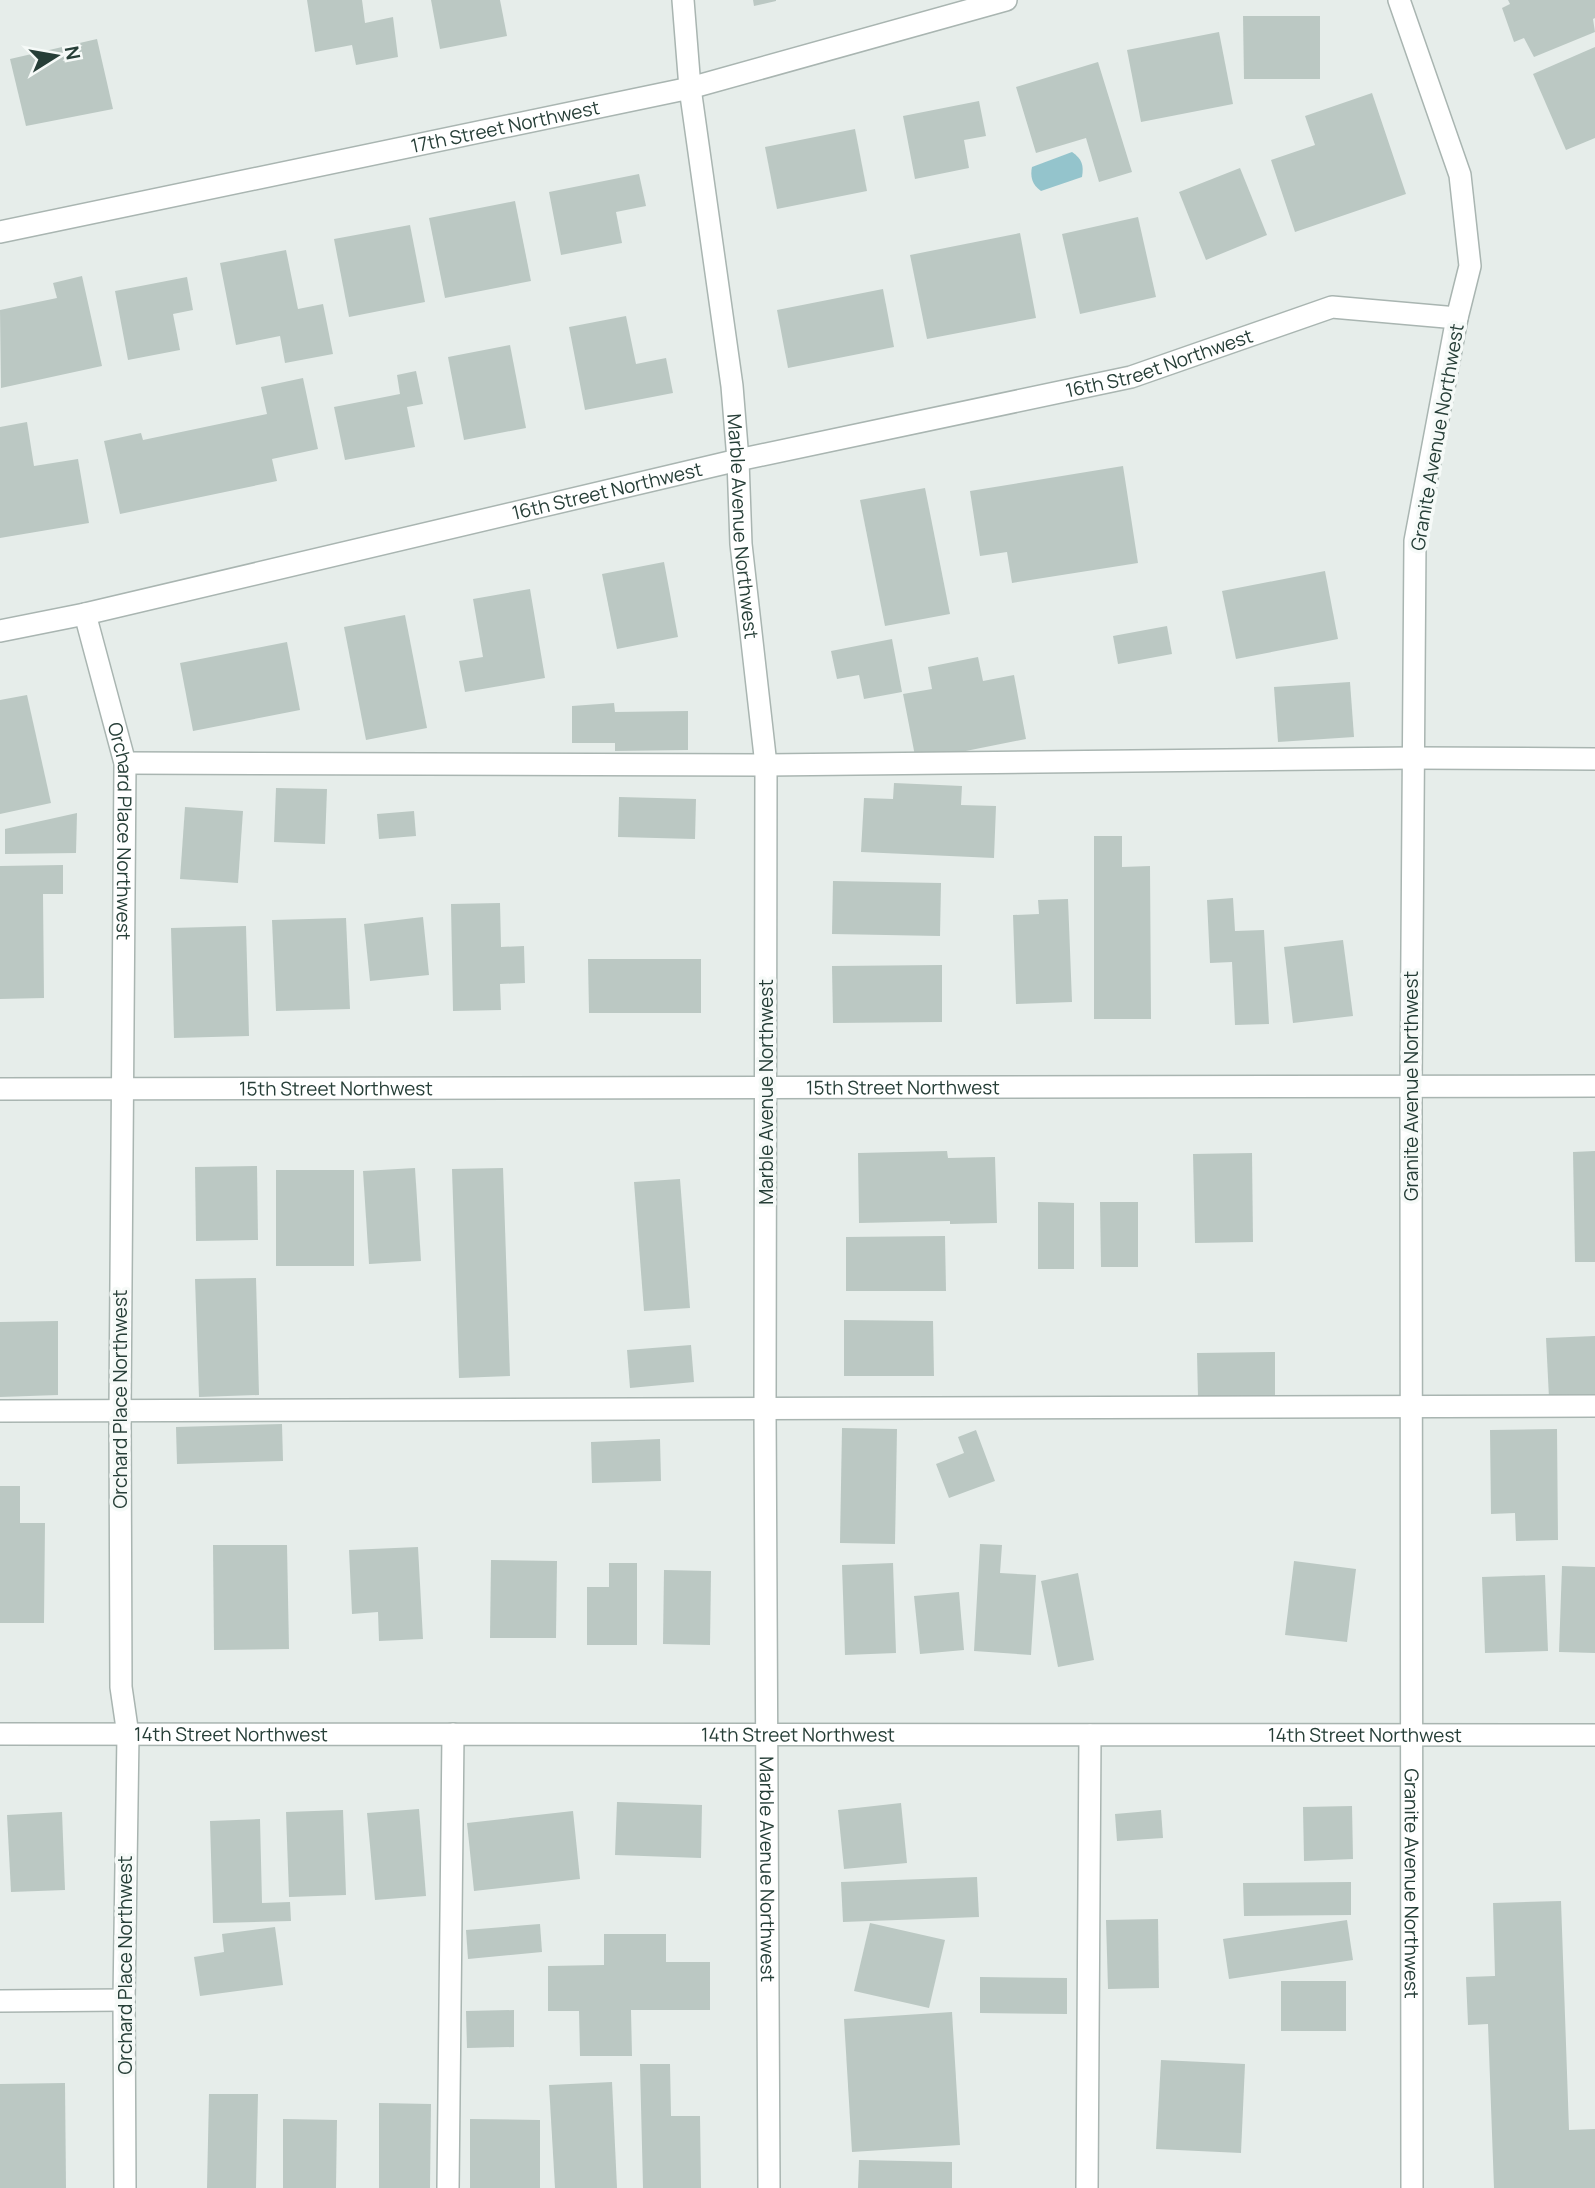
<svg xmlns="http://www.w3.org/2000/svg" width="1595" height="2188" font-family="Manrope,sans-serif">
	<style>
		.water { fill: #94c4cc }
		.building { fill: #bbc8c3 }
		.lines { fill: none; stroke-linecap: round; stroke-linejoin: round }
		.minor-casing { stroke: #a9b5b1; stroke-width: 24 }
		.minor { stroke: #fff; stroke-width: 21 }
		.labels { text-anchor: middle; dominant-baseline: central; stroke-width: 7; stroke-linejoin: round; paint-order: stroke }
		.street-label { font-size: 19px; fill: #263e37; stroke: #f6faf8 }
	</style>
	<rect width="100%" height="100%" fill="#e6edea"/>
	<path class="water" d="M1072,152C1082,159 1084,165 1082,177L1041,191C1032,185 1030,176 1032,167Z"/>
	<g class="building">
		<polygon points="307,0 362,0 365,23 393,17 398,57 356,65 352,45 315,52"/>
		<polygon points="431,0 500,0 507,36 440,49"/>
		<polygon points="753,0 776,0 776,1 754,6"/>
		<polygon points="1508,0 1595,0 1595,18 1593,19 1595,32 1534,57 1524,38 1514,42 1502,8 1510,4"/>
		<polygon points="1243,16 1320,16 1320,79 1244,79"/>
		<polygon points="1219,32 1233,104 1141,122 1127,50"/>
		<polygon points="97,39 113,109 26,126 10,59"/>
		<polygon points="1595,47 1595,138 1566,150 1533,74"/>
		<polygon points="1098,62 1132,172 1099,182 1086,138 1036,153 1016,87"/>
		<polygon points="1372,93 1406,194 1295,232 1271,160 1315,145 1305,116"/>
		<polygon points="979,101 986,136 964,140 969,168 915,179 903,116"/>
		<polygon points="855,129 867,191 777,209 765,147"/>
		<polygon points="1240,168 1267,235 1206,260 1179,192"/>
		<polygon points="639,174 646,206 616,212 622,243 561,255 549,192"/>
		<polygon points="515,201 531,281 445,298 429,218"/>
		<polygon points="1138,217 1156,297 1080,314 1062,234"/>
		<polygon points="410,225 425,302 349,317 334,239"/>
		<polygon points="1020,233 1036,318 927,339 910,255"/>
		<polygon points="286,250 298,309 323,304 333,354 285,363 280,336 236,345 220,263"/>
		<polygon points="82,276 102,366 1,388 0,310 57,298 53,283"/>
		<polygon points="187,277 193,310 173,314 180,350 128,360 115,291"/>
		<polygon points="883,289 894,347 788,368 777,310"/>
		<polygon points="626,316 636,364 666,358 673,393 585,410 569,327"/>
		<polygon points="510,345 526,428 464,440 448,357"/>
		<polygon points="416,371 423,404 407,407 415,447 345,460 334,407 400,394 397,375"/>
		<polygon points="303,378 318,449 272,459 277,481 120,514 104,441 141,433 143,440 267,414 261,387"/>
		<polygon points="27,422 34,466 78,459 89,523 0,538 0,427"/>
		<polygon points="1123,466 1138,563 1012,583 1007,552 980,556 970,491"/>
		<polygon points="925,488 950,614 885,626 860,500"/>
		<polygon points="664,562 678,637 617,649 602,574"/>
		<polygon points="1325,571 1338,639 1236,659 1222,591"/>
		<polygon points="530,589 545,678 465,692 459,661 483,657 473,599"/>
		<polygon points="405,615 427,728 366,740 344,627"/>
		<polygon points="1167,626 1172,654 1118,664 1113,636"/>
		<polygon points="892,639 902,692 864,699 859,675 837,679 831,651"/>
		<polygon points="287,642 300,710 193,731 180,663"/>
		<polygon points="978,657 983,681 1014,675 1026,739 916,761 903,694 932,689 928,667"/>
		<polygon points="1350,682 1354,737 1278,742 1274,687"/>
		<polygon points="27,695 51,803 0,814 0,700"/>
		<polygon points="614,703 615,712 688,711 688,750 615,751 615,743 572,743 572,706"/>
		<polygon points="894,783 962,786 961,805 996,806 994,858 861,852 864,798 893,799"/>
		<polygon points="276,788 327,789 325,844 274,842"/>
		<polygon points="619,797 696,799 695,839 618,837"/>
		<polygon points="185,807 243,811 238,883 180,879"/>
		<polygon points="414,811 416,836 379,839 377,814"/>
		<polygon points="77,813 76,853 5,854 5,829"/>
		<polygon points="1094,836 1122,836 1122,867 1150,866 1151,1019 1094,1019"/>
		<polygon points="63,865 63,894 43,894 44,998 0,999 0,866"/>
		<polygon points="833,881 941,883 940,936 832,934"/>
		<polygon points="1233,898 1235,931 1264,930 1269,1024 1235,1025 1232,962 1210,963 1207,900"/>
		<polygon points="1068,899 1072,1002 1016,1004 1013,915 1039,914 1038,900"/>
		<polygon points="500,903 501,947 524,946 525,983 500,984 501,1010 453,1011 451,904"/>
		<polygon points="423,917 429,975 370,981 364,924"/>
		<polygon points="346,918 350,1009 276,1011 272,920"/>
		<polygon points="246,926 249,1036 174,1038 171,928"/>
		<polygon points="1343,940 1353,1016 1293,1023 1284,947"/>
		<polygon points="588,959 701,959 701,1013 589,1013"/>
		<polygon points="942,965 942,1022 833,1023 832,966"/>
		<polygon points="947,1151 948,1158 995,1157 997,1223 950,1224 950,1221 859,1223 858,1153"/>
		<polygon points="1595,1151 1595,1262 1575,1262 1573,1152"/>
		<polygon points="1252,1153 1253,1242 1195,1243 1193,1154"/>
		<polygon points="257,1166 258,1240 196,1241 195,1167"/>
		<polygon points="415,1168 421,1261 369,1264 363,1171"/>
		<polygon points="503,1168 510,1376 459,1378 452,1169"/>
		<rect x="276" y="1170" width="78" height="96"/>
		<polygon points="680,1179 690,1308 644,1311 634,1182"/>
		<polygon points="1038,1202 1074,1203 1074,1269 1038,1269"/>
		<polygon points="1100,1202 1138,1202 1138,1267 1101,1267"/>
		<polygon points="945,1236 946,1291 846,1291 846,1237"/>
		<polygon points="256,1278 259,1395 199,1397 195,1279"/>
		<polygon points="844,1320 933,1321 934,1376 844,1376"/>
		<polygon points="58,1321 58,1395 0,1397 0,1322"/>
		<polygon points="1595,1336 1595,1395 1549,1398 1546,1338"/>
		<polygon points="691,1345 694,1382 630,1388 627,1350"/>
		<polygon points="1275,1352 1275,1396 1198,1397 1197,1353"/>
		<polygon points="282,1424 283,1461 177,1464 176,1427"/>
		<polygon points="842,1428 897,1429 895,1544 840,1543"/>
		<polygon points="1557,1429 1558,1540 1516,1541 1515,1513 1491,1514 1490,1430"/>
		<polygon points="976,1430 995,1481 949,1498 936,1464 964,1453 958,1437"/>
		<polygon points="660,1439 661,1481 592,1483 591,1442"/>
		<polygon points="0,1486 20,1486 20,1523 45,1523 44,1623 0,1623"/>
		<polygon points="980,1544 1002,1545 1000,1573 1036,1575 1031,1655 974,1651"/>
		<polygon points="213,1545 287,1545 289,1649 214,1650"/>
		<polygon points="418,1547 423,1639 379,1641 378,1612 352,1614 349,1550"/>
		<polygon points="491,1560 557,1561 556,1638 490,1638"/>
		<polygon points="1294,1561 1356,1569 1347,1642 1285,1635"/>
		<polygon points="609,1563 637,1563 637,1645 587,1645 587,1587 609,1587"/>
		<polygon points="893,1563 896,1653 845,1655 842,1565"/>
		<polygon points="1562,1566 1595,1567 1595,1653 1559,1652"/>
		<polygon points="664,1570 711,1571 710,1645 663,1644"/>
		<polygon points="1078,1573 1094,1660 1058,1667 1041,1581"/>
		<polygon points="1545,1575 1548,1651 1485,1653 1482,1577"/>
		<polygon points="959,1592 964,1650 920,1654 914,1596"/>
		<polygon points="617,1802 702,1805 701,1858 615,1855"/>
		<polygon points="901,1803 907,1863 844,1869 838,1810"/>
		<polygon points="1352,1806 1353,1859 1304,1861 1303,1807"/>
		<polygon points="419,1809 426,1896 375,1900 367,1813"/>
		<polygon points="343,1810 346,1895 289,1897 286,1812"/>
		<polygon points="1161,1810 1163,1838 1117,1841 1115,1814"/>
		<polygon points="573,1811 580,1879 474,1891 467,1823"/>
		<polygon points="62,1812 65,1890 11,1892 7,1815"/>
		<polygon points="260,1819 262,1903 290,1902 291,1921 213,1923 210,1821"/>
		<polygon points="977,1877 979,1917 843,1922 841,1882"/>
		<polygon points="1351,1882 1351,1915 1244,1916 1243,1883"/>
		<polygon points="1561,1901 1569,2130 1595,2129 1595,2188 1494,2188 1488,2024 1468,2025 1466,1977 1495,1976 1493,1903"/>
		<polygon points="1158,1919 1159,1988 1108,1989 1106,1920"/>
		<polygon points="1347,1920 1353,1960 1229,1979 1223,1939"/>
		<polygon points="870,1923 945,1940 929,2008 854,1991"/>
		<polygon points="540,1924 542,1952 468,1959 466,1930"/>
		<polygon points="275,1927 283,1985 200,1996 194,1957 224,1952 222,1934"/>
		<polygon points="604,1934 666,1934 666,1962 710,1962 710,2010 631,2010 632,2056 580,2056 579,2011 548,2011 548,1966 604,1965"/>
		<polygon points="980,1977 1067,1978 1067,2014 980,2013"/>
		<rect x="1281" y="1981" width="65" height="50"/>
		<polygon points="514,2010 514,2047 467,2048 466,2011"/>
		<polygon points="952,2012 960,2145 852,2152 844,2019"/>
		<polygon points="1161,2060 1245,2064 1241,2153 1156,2149"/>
		<polygon points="640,2064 670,2064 671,2116 700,2116 701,2188 643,2188"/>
		<polygon points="612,2082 617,2188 555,2188 549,2085"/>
		<polygon points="65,2083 66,2188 0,2188 0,2084"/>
		<polygon points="209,2094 258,2094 256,2188 207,2188"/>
		<polygon points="379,2103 431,2104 430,2188 379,2188"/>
		<polygon points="283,2119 337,2120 336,2188 283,2188"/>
		<polygon points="470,2119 540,2120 540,2188 470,2188"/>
		<polygon points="859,2160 952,2162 952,2188 858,2188"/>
	</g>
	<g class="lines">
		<g class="minor-casing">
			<g id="minor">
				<path id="s1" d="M683,0L690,88L732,386L738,460L741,544L766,765L765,1410L769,2188"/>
				<path id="s2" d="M1399,0L1460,175L1470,266L1457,318L1415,541L1411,1085L1412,2188"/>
				<path id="s3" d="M0,232L690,88L1006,0"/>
				<path id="s4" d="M85,614L125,763L120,1411L121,1687L128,1735L124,2000L125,2188"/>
				<path id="s5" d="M0,631L85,614L738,460L1131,377L1332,307L1457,318"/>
				<polyline points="125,763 766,765 1414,758 1595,759"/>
				<path id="s6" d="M0,1089L1595,1086"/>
				<polyline points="0,1411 1595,1406"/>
				<path id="s7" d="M0,1734L1595,1735"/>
				<polyline points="0,2001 124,2000"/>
				<polyline points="448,2188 453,1734"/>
				<polyline points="1087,2188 1090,1735"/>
			</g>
		</g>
		<use href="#minor" class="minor"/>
	</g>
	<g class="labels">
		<g class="street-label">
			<text stroke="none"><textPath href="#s3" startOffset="516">17th Street Northwest</textPath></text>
			<text stroke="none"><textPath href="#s5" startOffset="1190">16th Street Northwest</textPath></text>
			<text transform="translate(1437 437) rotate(-80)">Granite Avenue Northwest</text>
			<text stroke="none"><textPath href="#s5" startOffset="623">16th Street Northwest</textPath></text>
			<text stroke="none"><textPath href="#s1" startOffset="530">Marble Avenue Northwest</textPath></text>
			<text stroke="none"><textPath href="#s4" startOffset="222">Orchard Place Northwest</textPath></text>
			<text transform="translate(1411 1086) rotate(-90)">Granite Avenue Northwest</text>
			<text stroke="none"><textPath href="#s6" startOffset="903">15th Street Northwest</textPath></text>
			<text stroke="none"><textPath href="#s6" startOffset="336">15th Street Northwest</textPath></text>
			<text transform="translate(766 1092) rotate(-90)">Marble Avenue Northwest</text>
			<text transform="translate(120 1399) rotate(-90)">Orchard Place Northwest</text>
			<text stroke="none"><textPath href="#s7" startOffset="231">14th Street Northwest</textPath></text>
			<text stroke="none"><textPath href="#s7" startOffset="798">14th Street Northwest</textPath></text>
			<text stroke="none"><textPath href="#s7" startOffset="1365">14th Street Northwest</textPath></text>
			<text stroke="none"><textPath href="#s1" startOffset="1874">Marble Avenue Northwest</textPath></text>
			<text stroke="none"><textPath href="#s2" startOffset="1900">Granite Avenue Northwest</textPath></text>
			<text transform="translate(125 1965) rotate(-90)">Orchard Place Northwest</text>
		</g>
	</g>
	<g transform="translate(56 56) rotate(79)" stroke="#f6faf8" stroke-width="5" paint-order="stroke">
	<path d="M0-5L12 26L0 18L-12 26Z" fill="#263e37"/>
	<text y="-10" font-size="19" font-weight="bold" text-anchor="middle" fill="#263e37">N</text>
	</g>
</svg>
